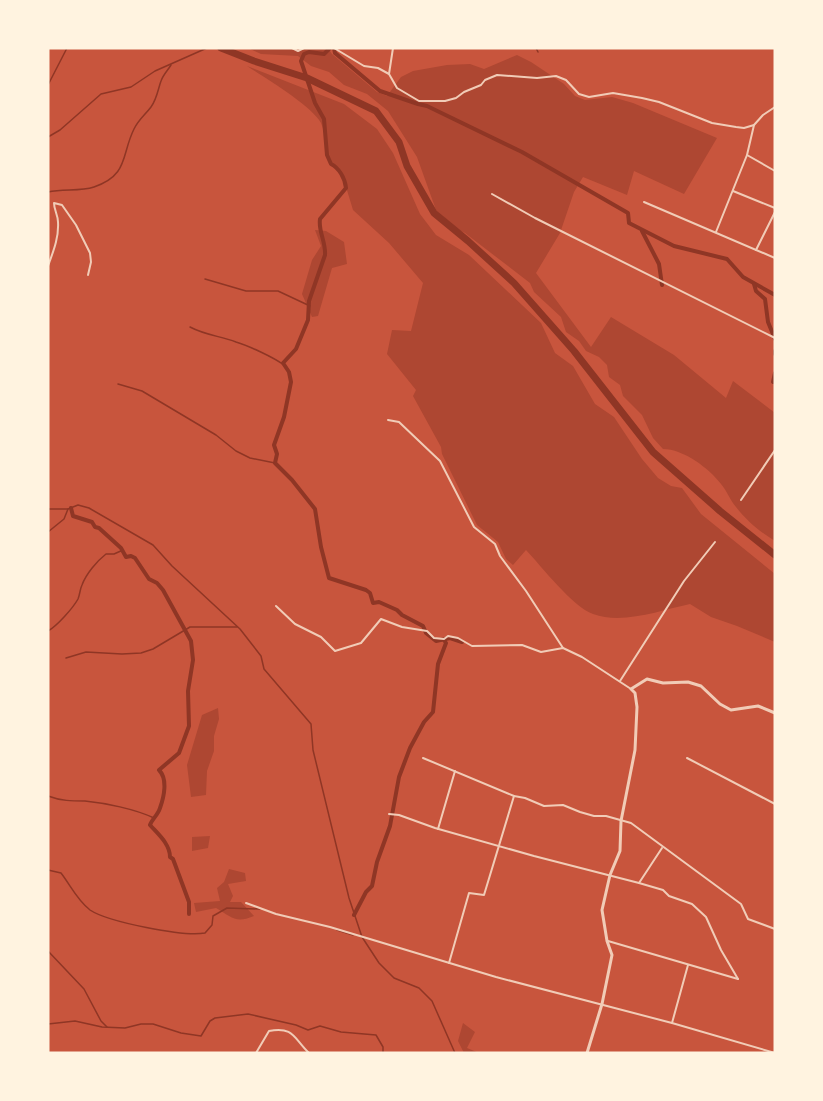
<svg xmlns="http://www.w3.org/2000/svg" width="823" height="1101" font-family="Arial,sans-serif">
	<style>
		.green { fill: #ae4732 }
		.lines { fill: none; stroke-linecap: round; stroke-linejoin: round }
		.stream { stroke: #8f3625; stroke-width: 1.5 }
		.canal { stroke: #8f3625; stroke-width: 4 }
		.river { stroke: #8f3625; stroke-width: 7 }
		.minor { stroke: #f1ccb7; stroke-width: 2 }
		.tertiary { stroke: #f1ccb7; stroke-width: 3 }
	</style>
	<rect width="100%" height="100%" fill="#c8553d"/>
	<g class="green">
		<path d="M248,48H328L332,54L377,92L387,96L401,77L413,71L447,65L470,64L484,69L517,55L531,62L564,84L575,96L585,100L612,97L633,103L717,138L684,194L634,171L627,195L583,177L574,192L560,233L536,273L591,347L611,317L674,355L726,398L733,381L775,413V541C761,533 746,520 736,507C730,500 727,491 721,484C709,468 683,449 663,449L653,438L642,415L623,396L620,385L609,377L607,365L599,357L586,351L579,341L566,332L561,317L534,292L530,283L465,233L459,230L436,210L417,157L388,111L367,94L344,85L329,72L311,66L298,56L261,54Z"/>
		<path d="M247,66L344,104L377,129L393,153L420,214L436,235L469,255L541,323L555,353L573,366L595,404L614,417L642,459L658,478L671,486L682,488L701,514L775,574V642L737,626L711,617L690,604C661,610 623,625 593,614C573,607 542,567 526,550L513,565L506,559L498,542L477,525L442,454L441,447L413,396L416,390L387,354L392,330L411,331L423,283L389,243L353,210L343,177L335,166L331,164C326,152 326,134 321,123C312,106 265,78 247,66Z"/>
		<polygon points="315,230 326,231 344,242 347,264 332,268 318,316 312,317 302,294 312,260 321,246"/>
		<polygon points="218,708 219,719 214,736 214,751 207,771 206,795 191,797 187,765 202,715"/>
		<polygon points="210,836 208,848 192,851 192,837"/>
		<path d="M229,869L245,873L246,881L228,884L233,896L230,902H241L254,916C235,924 232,917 216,908L196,912L194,903L220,901L217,888L224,882Z"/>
		<polygon points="463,1023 475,1032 467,1048 479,1053 464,1053 458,1041"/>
	</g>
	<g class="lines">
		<g class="stream">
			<polyline points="536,48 538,52"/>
			<polyline points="48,85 67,48"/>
			<polyline points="48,137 60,130 101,94 131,87 155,71 207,48"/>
			<path d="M48,192C63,188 79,192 94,187C129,175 121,155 134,129C139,119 145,115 151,107C157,99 158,89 161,81C163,75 168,70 171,65"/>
			<polyline points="205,279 246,291 278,291 310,306"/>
			<path d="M190,327C205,335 220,336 236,342C249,346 273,357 284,365"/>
			<polyline points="118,384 142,391 216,435 236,451 250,458 275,463"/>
			<polyline points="48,509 68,509 78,505 89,508 153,545 172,566 240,629 261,656 264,669 311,724 313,750 349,898 362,937 379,963 394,978 419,988 432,1001 455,1053"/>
			<polyline points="48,532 64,519 68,509"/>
			<path d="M48,631C57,626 73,608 78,599C80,594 80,589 82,585C86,574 97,561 106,554H114L123,550"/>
			<polyline points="66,658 86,652 122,654 141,653 153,649 190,627 237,627"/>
			<path d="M48,796C61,801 72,801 85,801C105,803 135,809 154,818"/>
			<path d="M48,870L61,873C71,886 77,900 90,910C108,922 184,937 205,933L212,925L213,916L227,908L260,909"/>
			<polyline points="337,930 353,935"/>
			<polyline points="48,951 84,989 101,1021 107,1027"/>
			<polyline points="48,1024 75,1021 102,1027 125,1028 141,1024 153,1024 181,1033 201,1036 210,1021 215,1018 248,1014 296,1025 308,1030 320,1026 341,1032 376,1035 383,1047 383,1053"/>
		</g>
		<g class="canal">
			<path d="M330,48L324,54L309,52L304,54L301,61L315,103L324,119L327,155L331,164C339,168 345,178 346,188L320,219C318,231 326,242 325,255L309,301L308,320L296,349L283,363L289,372L291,382L284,417L274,445L277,454L275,463L292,480L315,509L321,547L329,578L366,590L370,593L373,603L379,602L397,610L402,615L423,626L426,633L436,641L450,638L462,642"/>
			<polyline points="334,48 335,53 380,91 418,104 427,106 522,152 628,213 629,223 674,246 727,259 743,277 775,295"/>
			<polyline points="642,231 659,264 662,285"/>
			<polyline points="754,284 756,291 765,299 768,322 775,339"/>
			<polyline points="775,351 775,354"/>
			<polyline points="773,382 775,373"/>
			<path d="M71,508L73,516L92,522L95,527L99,528L121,548L126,557L131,556L135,558L149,579L157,583L163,590L191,641L193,660L188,691L189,726L179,753L159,770C168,779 164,797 160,808C158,815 152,819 150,825C158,834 170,844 170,857L173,859L189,902V914"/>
			<polyline points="354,915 366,892 372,886 377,862 390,826 399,777 410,748 424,722 433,712 438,664 446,643 444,640"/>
		</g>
		<polyline class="river" points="221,48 254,61 307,78 376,111 399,142 407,166 434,213 468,241 514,283 574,351 653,452 720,511 775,555"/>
		<g class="minor">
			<polyline points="292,48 298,51 304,48"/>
			<polyline points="334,48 364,66 378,68 389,74 397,88 419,101 445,101 456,98 464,92 481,85 485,80 497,75 537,78 556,76 566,80 579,94 589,97 613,93 642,98 659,102 712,123 736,127 744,128 754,125 763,115 775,107"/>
			<polyline points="389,74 393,48"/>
			<polyline points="747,155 775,171"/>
			<polyline points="733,191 775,208"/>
			<polyline points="492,194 535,218 775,338"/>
			<polyline points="644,202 775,258"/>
			<polyline points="716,232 747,155 754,125"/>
			<polyline points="756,250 775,212"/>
			<path d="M48,266C53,252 59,238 58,222C58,215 54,210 54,203L62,205L76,225L90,253L91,262L88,275"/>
			<polyline points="388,420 399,422 440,461 474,527 495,544 500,556 526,591 563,648"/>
			<polyline points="741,500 775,450"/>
			<polyline points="276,606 295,624 321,637 335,651 361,643 381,619 402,627 427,631 434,638 444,639 448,636 458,638 472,646 522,645 541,652 563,648 582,657 631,689"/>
			<polyline points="620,681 684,581 715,542"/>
			<polyline points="423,758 514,796 525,798 544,806 563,805 580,812 594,816 606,816 631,823 741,904 748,919 775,929"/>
			<polyline points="687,758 775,804"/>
			<polyline points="389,814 399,815 435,828 534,856 639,883 663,890 669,896 692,904 706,917 721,950 738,979"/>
			<polyline points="438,829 455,771"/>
			<polyline points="639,883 662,848"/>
			<polyline points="246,903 276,914 330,927 496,977 672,1023 775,1053"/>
			<polyline points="608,941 738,979"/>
			<polyline points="449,963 469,893 484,895 514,796"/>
			<polyline points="672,1023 688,965"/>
			<path d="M256,1053L269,1031C294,1026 294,1039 309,1053"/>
		</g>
		<polyline class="tertiary" points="587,1053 602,1004 612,955 607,941 602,910 610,875 620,851 621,821 635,750 637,707 635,693 631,689 647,679 663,683 688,682 701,686 720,704 731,710 758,706 775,713"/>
	</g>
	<rect width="823" height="1101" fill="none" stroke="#fff3e0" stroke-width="99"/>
</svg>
